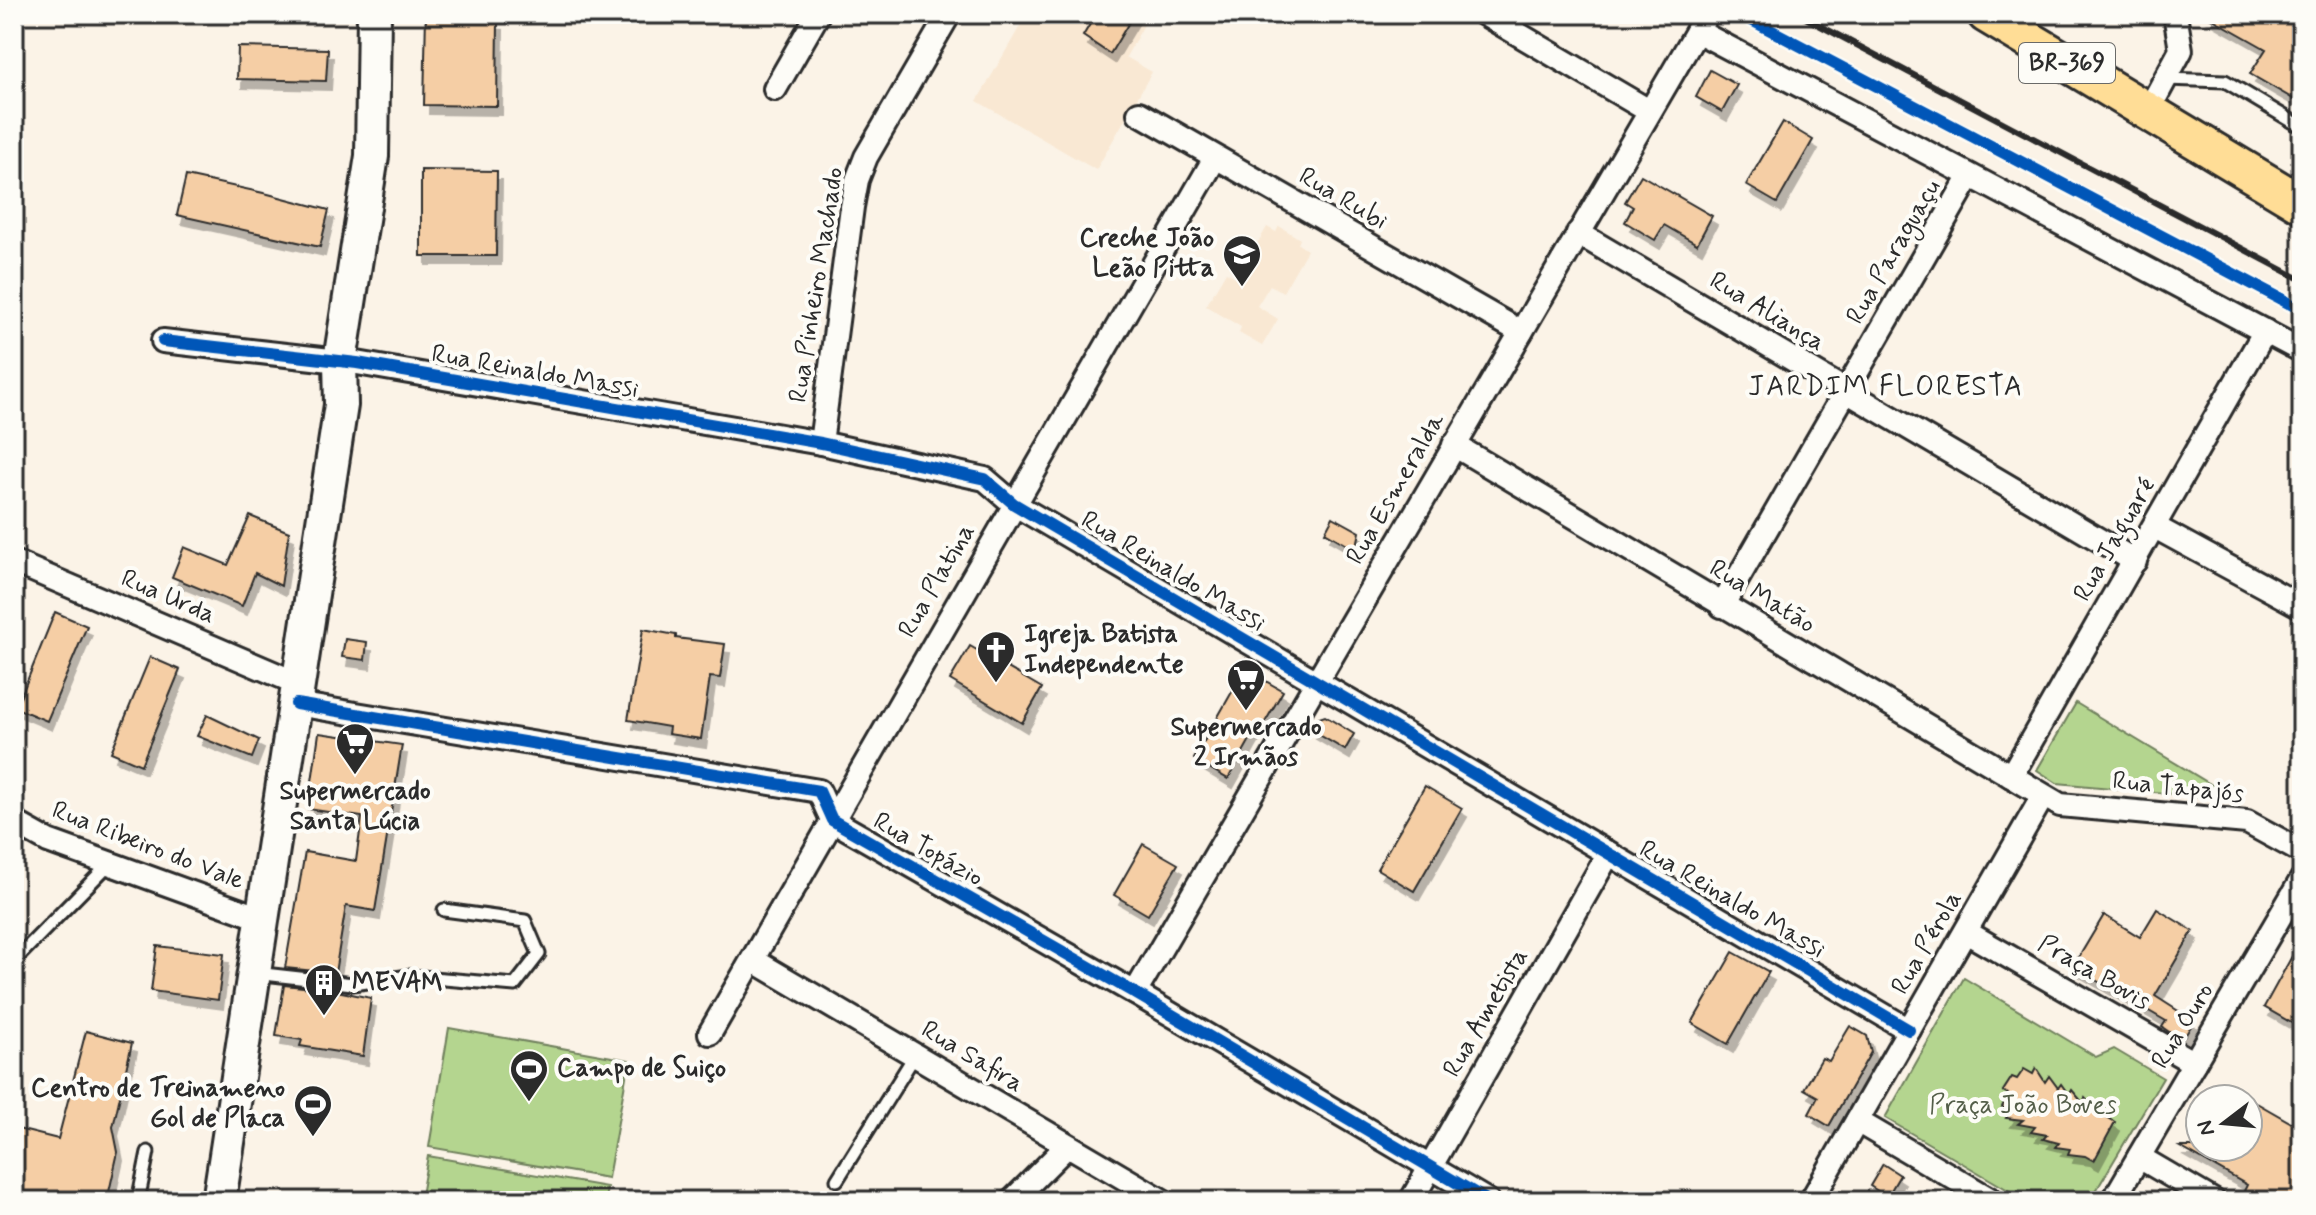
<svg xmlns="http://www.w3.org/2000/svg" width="2316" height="1215" font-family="Mynerve,sans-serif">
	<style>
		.built { fill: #f9e8d3 }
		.green { fill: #b4d58f; stroke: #70805d; stroke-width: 2 }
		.building { fill: #f5cea5; stroke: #2b2b2b; stroke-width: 2; filter: url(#shadow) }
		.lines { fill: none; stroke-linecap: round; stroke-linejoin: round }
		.lane-casing { stroke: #2b2b2b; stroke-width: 17 }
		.street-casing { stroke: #2b2b2b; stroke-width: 28 }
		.secondary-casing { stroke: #2b2b2b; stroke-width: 38 }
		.primary-casing { stroke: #2b2b2b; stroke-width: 42 }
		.lane { stroke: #fdfcf7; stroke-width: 11 }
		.street { stroke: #fdfcf7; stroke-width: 22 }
		.secondary { stroke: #fdfcf7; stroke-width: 32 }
		.primary { stroke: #ffdd96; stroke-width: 36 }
		.rail { stroke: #2b2b2b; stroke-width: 6 }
		.cycleway-casing { stroke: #fdfcf7; stroke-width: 17 }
		.cycleway { stroke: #0057b8; stroke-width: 12 }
		.labels { text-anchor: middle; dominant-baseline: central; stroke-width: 8; stroke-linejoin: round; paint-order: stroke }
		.shield { fill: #fdfcf7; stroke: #6a6a68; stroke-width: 2 }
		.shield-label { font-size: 24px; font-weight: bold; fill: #2b2b2b }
		.street-label { font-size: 26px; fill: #2b2b2b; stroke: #fdfcf7 }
		.poi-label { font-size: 26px; font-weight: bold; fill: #2b2b2b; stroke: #fdfcf7; text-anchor: start }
		.park-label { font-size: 26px; fill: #545e49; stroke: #fdfcf7 }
		.neighbourhood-label { font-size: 28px; letter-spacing: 2px; fill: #2b2b2b; stroke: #fdfcf7 }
	</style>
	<defs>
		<filter id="shadow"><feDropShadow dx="5" dy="9" stdDeviation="0" flood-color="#0004"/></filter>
	</defs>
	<rect width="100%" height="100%" fill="#fbf3e7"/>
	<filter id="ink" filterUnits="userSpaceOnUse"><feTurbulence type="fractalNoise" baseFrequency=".0125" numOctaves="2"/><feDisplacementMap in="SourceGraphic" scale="16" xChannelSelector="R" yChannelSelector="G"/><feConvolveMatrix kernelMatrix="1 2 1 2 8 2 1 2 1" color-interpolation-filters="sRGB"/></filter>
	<g filter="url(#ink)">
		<g class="built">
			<polygon points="1027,14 1150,14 1126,57 1152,72 1096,170 977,101"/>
			<polygon points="1279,226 1300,239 1298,244 1307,250 1283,292 1270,285 1257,306 1278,319 1262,346 1239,333 1241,327 1206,306 1226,272 1237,278 1267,227 1276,232"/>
		</g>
		<g class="green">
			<polygon points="2076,703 2220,790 2218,798 2057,783 2037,770"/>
			<polygon points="1964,978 2096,1057 2114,1049 2163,1078 2090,1201 2027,1201 1885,1118"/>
			<polygon points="449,1028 629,1060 608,1178 429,1147"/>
			<polygon points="428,1156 607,1187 605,1201 420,1201"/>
		</g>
		<g class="building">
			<polygon points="426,14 484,14 485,20 498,21 497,106 424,105"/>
			<polygon points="1096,14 1134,14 1110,54 1083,36"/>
			<polygon points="2204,14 2302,14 2302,104 2250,74 2266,49"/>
			<polygon points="238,47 328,49 326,81 237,79"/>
			<polygon points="1710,70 1737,85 1722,112 1696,97"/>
			<polygon points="1783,122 1813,140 1777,203 1746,185"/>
			<polygon points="421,170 497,171 496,256 421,256"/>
			<polygon points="1641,175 1712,216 1697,244 1664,225 1655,240 1625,222 1633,207 1625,202"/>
			<polygon points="186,176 268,194 329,210 320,247 177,215"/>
			<polygon points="250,516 289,532 281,586 255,573 242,606 172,577 184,547 228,565"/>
			<polygon points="1333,517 1360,532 1356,550 1325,532"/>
			<polygon points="55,612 87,626 47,721 16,708"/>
			<polygon points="643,629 676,635 676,638 725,644 720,678 710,677 701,739 668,734 669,727 628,720"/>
			<polygon points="345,639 367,642 365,660 342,657"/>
			<polygon points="970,646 1042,688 1022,723 950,680"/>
			<polygon points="150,657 180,670 141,765 111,752"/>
			<polygon points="1245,669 1283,691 1260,731 1256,729 1228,779 1194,759"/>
			<polygon points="207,715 259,740 252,758 197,736"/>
			<polygon points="1325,716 1354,734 1345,750 1311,730 1319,718"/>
			<polygon points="319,733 402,745 375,911 346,906 335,973 285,968 305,852 356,861 362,817 308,809"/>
			<polygon points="1425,786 1462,808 1414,891 1377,869"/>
			<polygon points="1143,844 1178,864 1148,915 1114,895"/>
			<polygon points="2157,909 2193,931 2155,996 2194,1021 2185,1036 2178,1038 2162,1027 2166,1021 2073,967 2104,915 2140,937"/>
			<polygon points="2302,938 2302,1029 2264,1007"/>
			<polygon points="157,946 224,954 218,1000 151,991"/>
			<polygon points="1733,952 1769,972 1728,1044 1692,1023"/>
			<polygon points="284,985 332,990 371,998 363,1056 300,1046 302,1040 276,1036"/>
			<polygon points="1850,1026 1867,1036 1871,1052 1829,1126 1809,1114 1818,1097 1804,1089 1822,1058 1829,1061"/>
			<polygon points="86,1031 132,1043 113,1127 118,1152 107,1201 14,1201 14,1128 58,1139"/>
			<polygon points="2036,1068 2045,1082 2049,1076 2058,1088 2061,1084 2069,1095 2072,1090 2083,1103 2085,1098 2096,1110 2097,1106 2107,1117 2115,1122 2094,1161 2085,1156 2068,1154 2070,1149 2056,1147 2059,1143 2043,1139 2047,1135 2031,1132 2035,1127 2018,1124 2023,1120 2006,1118 2010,1112 2002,1107 2008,1094 2003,1091 2012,1077 2017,1079 2024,1069 2033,1074"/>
			<polygon points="2248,1098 2302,1129 2302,1201 2261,1201 2244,1191 2247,1185 2180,1147 2248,1147"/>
			<polygon points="1883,1164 1900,1175 1887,1197 1870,1186"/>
		</g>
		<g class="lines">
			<g class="lane-casing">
				<g id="lane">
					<polyline points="2165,79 2225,81 2302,127"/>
					<polyline points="14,961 109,864"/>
					<polyline points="255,973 353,984 409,976 515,985 539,954 525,921 444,910"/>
					<polyline points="837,1180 915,1055"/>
					<polyline points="138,1201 148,1152"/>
				</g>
			</g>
			<g class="street-casing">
				<g id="street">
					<polyline points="1484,14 1649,111"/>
					<polyline points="1697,31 2302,351"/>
					<polyline points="775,89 818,14"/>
					<polyline points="2148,111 2181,50 2175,14"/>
					<polyline points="1139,113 1521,332"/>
					<polyline points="1578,233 2135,561"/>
					<polyline points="163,341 357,363 821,443 985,479 1014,504 1909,1030"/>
					<polyline points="821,443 852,207 857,180 866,157 949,14"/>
					<polyline points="1454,445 2060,805 2247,822 2302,852"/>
					<polyline points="2155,527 2302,607"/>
					<polyline points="14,562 299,684"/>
					<polyline points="1722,606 1970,176"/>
					<polyline points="296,704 819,791 832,820 1135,993 1488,1201"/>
					<polyline points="2011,776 2265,331"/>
					<polyline points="14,822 48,841 263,919"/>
					<polyline points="1966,932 2194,1063"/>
					<polyline points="753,960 1163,1201"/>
					<polyline points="1135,993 1707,14"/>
					<polyline points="710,1033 1215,158"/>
					<polyline points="1857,1121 1993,1201"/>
					<polyline points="2139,1157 2214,1201"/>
					<polyline points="1012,1201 1067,1146"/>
					<polyline points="1411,1201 1609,853"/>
					<polyline points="1811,1201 2043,796"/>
					<polyline points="2113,1201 2302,879"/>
				</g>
			</g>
			<g class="secondary-casing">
				<polyline id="secondary" points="219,1201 341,405 340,361 372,156 374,14"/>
			</g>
			<g class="primary-casing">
				<polyline id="primary" points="1986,14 2302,204"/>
			</g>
			<use href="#lane" class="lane"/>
			<use href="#street" class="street"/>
			<use href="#secondary" class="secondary"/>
			<use href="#primary" class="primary"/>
			<polyline class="rail" points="1798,14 2302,280"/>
			<g class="cycleway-casing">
				<g id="cycleway">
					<polyline points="1740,14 2302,310"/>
					<polyline points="163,341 357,363 821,443 985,479 1014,504 1909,1030"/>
					<polyline points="296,704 819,791 832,820 1135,993 1488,1201"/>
				</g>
			</g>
			<use href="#cycleway" class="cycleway"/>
		</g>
	</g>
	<defs>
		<g id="school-pin" transform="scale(2)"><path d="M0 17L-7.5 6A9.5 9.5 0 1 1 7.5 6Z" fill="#2b2b2b" stroke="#fdfcf7"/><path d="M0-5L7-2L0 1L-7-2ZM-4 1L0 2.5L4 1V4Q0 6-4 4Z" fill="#fff"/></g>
		<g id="church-pin" transform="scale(2)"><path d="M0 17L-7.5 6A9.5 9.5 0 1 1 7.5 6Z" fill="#2b2b2b" stroke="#fdfcf7"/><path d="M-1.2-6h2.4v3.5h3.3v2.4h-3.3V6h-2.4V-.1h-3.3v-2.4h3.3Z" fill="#fff"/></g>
		<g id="supermarket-pin" transform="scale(2)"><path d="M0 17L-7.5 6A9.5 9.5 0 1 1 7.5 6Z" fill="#2b2b2b" stroke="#fdfcf7"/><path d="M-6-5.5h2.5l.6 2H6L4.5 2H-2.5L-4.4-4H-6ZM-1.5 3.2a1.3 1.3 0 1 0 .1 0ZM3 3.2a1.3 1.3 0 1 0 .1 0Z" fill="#fff"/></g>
		<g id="building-pin" transform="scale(2)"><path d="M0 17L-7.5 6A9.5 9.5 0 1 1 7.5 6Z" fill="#2b2b2b" stroke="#fdfcf7"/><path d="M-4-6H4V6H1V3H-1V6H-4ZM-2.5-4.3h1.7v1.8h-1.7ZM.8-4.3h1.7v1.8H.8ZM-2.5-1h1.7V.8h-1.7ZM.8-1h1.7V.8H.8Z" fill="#fff"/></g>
		<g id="stadium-pin" transform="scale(2)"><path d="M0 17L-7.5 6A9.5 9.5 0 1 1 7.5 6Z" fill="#2b2b2b" stroke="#fdfcf7"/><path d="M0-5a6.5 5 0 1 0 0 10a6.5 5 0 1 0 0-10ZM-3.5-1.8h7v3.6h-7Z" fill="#fff"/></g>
	</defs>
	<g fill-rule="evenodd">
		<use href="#school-pin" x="1242" y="254"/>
		<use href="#church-pin" x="996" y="650"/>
		<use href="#supermarket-pin" x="1246" y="678"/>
		<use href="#supermarket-pin" x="355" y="742"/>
		<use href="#building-pin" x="324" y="983"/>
		<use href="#stadium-pin" x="529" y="1069"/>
		<use href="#stadium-pin" x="313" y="1104"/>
	</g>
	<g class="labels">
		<rect class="shield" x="2019" y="43" width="96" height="40" rx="6"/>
		<g class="shield-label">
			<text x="2067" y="63">BR-369</text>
		</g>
		<g class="street-label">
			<text transform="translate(1343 199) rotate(30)">Rua Rubi</text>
			<text transform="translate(1894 252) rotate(-60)">Rua Paraguaçu</text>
			<text transform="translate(817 285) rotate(-81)">Rua Pinheiro Machado</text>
			<text transform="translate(1767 312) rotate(31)">Rua Aliança</text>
			<text transform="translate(535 372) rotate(10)">Rua Reinaldo Massi</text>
			<text transform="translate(1396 489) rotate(-60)">Rua Esmeralda</text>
			<text transform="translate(2115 540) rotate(-60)">Rua Jaguaré</text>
			<text transform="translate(1173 572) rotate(31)">Rua Reinaldo Massi</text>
			<text transform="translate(937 581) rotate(-60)">Rua Platina</text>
			<text transform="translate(168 597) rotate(23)">Rua Urda</text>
			<text transform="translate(1762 597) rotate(31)">Rua Matão</text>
			<text transform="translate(2178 788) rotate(6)">Rua Tapajós</text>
			<text transform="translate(148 846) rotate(21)">Rua Ribeiro do Vale</text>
			<text transform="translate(928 850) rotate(30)">Rua Topázio</text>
			<text transform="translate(1732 900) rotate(30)">Rua Reinaldo Massi</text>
			<text transform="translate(1927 943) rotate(-60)">Rua Pérola</text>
			<text transform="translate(2094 973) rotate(30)">Praça Bovis</text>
			<text transform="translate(1486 1013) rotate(-60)">Rua Ametista</text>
			<text transform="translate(2183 1026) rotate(-59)">Rua Ouro</text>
			<text transform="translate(972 1057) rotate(31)">Rua Safira</text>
		</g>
		<g class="poi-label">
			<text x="1214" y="239" text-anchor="end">Creche João<tspan x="1214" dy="30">Leão Pitta</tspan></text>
			<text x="1024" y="635">Igreja Batista<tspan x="1024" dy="30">Independente</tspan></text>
			<text x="1246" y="728" text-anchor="middle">Supermercado<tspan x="1246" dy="30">2 Irmãos</tspan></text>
			<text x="355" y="792" text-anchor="middle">Supermercado<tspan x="355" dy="30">Santa Lúcia</tspan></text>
			<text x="352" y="983">MEVAM</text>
			<text x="557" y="1069">Campo de Suiço</text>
			<text x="285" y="1089" text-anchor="end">Centro de Treinameno<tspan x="285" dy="30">Gol de Placa</tspan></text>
		</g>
		<g class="park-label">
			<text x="2023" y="1106">Praça João Boves</text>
		</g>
		<g class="neighbourhood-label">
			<text x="1886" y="387">JARDIM FLORESTA</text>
		</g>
	</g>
	<rect width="2316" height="1215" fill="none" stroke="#fdfcf7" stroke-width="48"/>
	<rect x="24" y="24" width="2268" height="1167" fill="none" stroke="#2b2b2b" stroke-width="3" filter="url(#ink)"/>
	<g transform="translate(2224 1123) rotate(254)"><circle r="38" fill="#fdfcf7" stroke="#a9a8a5" stroke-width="2"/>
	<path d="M0-6L14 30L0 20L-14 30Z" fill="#2b2b2b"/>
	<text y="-12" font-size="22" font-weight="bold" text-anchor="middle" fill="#2b2b2b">N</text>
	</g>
</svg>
